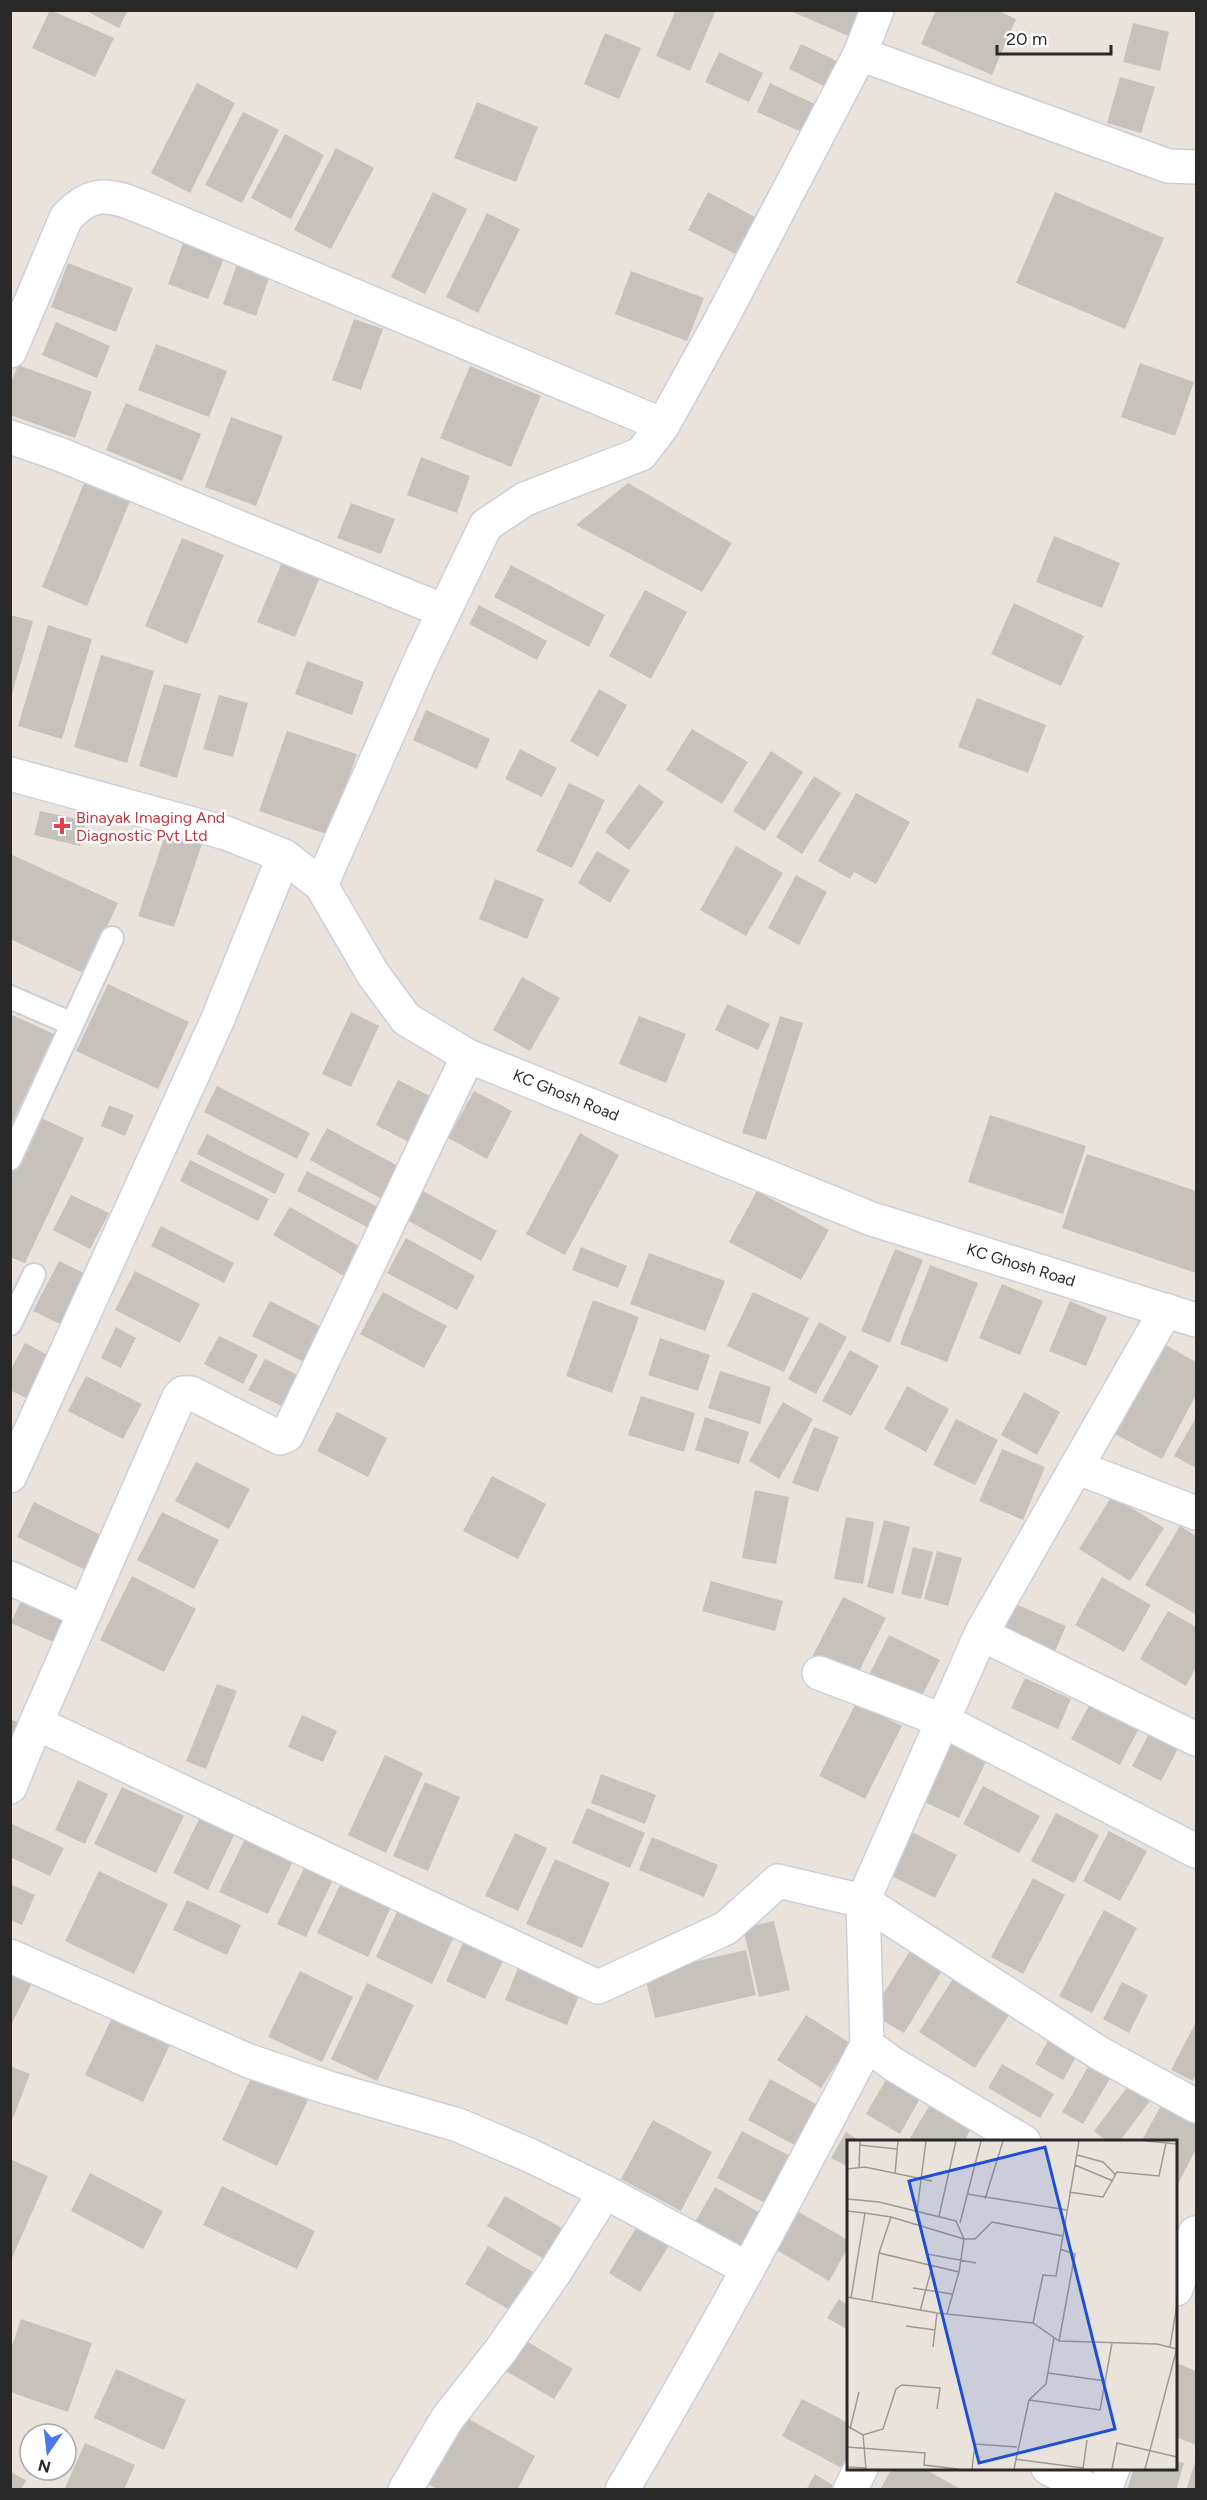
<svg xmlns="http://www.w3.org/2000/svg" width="1207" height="2500" font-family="Figtree,sans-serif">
<rect width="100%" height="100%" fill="#eae3dc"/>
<!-- building -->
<path fill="#c6c1bb" d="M50 10 114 38 95 77 32 48Z
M91 10H128L119 28 90 13Z
M676 10H716L690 71 656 56Z
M788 10H865L853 38Z
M936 10H996L1016 19 992 75 921 44Z
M1133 23 1169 32 1160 71 1123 62Z
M605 33 641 48 619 99 584 84Z
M801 44 841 63 830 89 789 69Z
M719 52 763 73 749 102 705 82Z
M1120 77 1155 87 1141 133 1107 123Z
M197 83 235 103 190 193 151 173Z
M770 83 817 105 804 133 757 112Z
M477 102 538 127 516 182 454 158Z
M243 112 279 130 242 203 205 185Z
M285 134 324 155 291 219 251 198Z
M336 148 374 168 331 249 294 230Z
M433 192 467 209 425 294 391 277Z
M708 192 755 217 735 254 688 230Z
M1055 192 1164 238 1125 329 1016 283Z
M487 213 520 229 478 313 446 297Z
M185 238 226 253 208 299 168 284Z
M238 261 271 272 256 316 223 304Z
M68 263 133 288 116 332 51 307Z
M631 271 704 298 687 341 615 314Z
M354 319 383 329 361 390 332 380Z
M56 322 110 346 97 378 42 355Z
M156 344 227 371 209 417 138 390Z
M1140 363 1194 382 1175 436 1121 417Z
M18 365 92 392 75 438 10 415V385Z
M470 366 541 396 511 467 440 438Z
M126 403 201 434 182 481 106 450Z
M231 417 283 436 256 506 205 487Z
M421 457 470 476 457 513 407 495Z
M84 483 130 501 87 606 42 587Z
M628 483 732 543 702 592 576 525Z
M351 503 395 519 381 554 337 538Z
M1054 536 1120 563 1102 608 1036 582Z
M182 538 224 555 187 644 145 626Z
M282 562 320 577 295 637 257 622Z
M511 565 605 615 589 647 494 597Z
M645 590 687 612 651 679 609 656Z
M1014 603 1084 636 1061 686 991 654Z
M479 605 547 641 537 660 469 624Z
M10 615 33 621 11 697H10Z
M48 625 92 639 62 739 18 726Z
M101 655 154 671 127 763 74 747Z
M307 661 364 682 352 715 295 694Z
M164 684 201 694 177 778 139 766Z
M599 689 627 705 598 757 570 741Z
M219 695 248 703 233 757 203 749Z
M977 698 1046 725 1028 773 958 747Z
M426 710 490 739 477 769 413 740Z
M692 729 748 762 722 804 666 770Z
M287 731 357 754 329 835 259 811Z
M520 749 557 768 542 797 505 779Z
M771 751 803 772 765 831 733 811Z
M814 776 841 793 802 854 776 837Z
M569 783 605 800 572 868 536 851Z
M639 784 664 802 629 850 605 832Z
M856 793 910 822 876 884 854 872 850 879 818 861Z
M40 811 86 821 80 846 34 835Z
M167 829 203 841 174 927 138 916Z
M736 846 783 873 746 936 700 910Z
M597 851 630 870 610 903 578 883Z
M10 854 118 903 85 974 10 939Z
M796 875 827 892 799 945 768 928Z
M495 879 544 899 527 939 479 919Z
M522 977 560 998 530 1051 493 1030Z
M108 984 189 1022 158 1089 76 1051Z
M727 1004 770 1024 758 1050 715 1030Z
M351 1012 379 1026 351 1087 322 1074Z
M10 1014 54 1034 10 1127Z
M639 1016 686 1034 666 1083 619 1064Z
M780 1016 803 1023 766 1140 742 1133Z
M398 1080 434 1098 411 1143 376 1125Z
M217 1086 310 1133 297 1159 204 1112Z
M474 1091 512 1111 487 1159 448 1138Z
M109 1105 134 1115 125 1136 101 1126Z
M990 1115 1086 1146 1063 1214 968 1182Z
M39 1117 84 1138 25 1263 10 1257V1177Z
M327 1128 411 1173 393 1205 310 1160Z
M580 1133 619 1155 565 1255 526 1234Z
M207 1134 285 1174 275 1194 197 1154Z
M1087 1154 1196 1191V1273L1062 1228Z
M190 1160 269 1199 258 1221 180 1181Z
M307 1171 388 1212 377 1232 297 1191Z
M421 1190 497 1231 481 1261 405 1219Z
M757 1191 829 1230 801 1280 729 1242Z
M71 1195 109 1213 90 1249 53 1230Z
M290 1207 371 1253 354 1282 273 1235Z
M161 1226 234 1263 224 1283 151 1246Z
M406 1238 475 1276 457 1310 387 1273Z
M581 1247 627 1266 618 1288 572 1270Z
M895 1249 923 1260 890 1343 861 1331Z
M649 1253 725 1281 705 1331 630 1304Z
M59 1261 92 1277 66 1327 33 1311Z
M930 1265 978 1283 947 1362 900 1344Z
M135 1271 200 1304 180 1343 115 1310Z
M1002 1284 1043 1301 1020 1355 979 1338Z
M383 1292 447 1326 424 1368 360 1334Z
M753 1292 809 1318 784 1372 727 1346Z
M593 1300 639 1317 612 1393 566 1376Z
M270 1301 326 1329 308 1364 252 1336Z
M1070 1301 1107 1317 1086 1366 1049 1351Z
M819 1322 847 1337 816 1394 788 1379Z
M116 1327 136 1338 121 1368 101 1358Z
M219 1336 258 1355 243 1384 204 1364Z
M660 1338 710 1355 698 1391 648 1375Z
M25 1343 52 1357 30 1400 10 1390V1371Z
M1162 1343 1196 1362V1395L1162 1459 1113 1433Z
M850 1350 879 1366 851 1416 822 1401Z
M265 1359 308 1380 292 1411 248 1390Z
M720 1371 771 1387 760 1424 708 1408Z
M86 1376 142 1404 123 1439 68 1411Z
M907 1386 949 1409 926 1452 884 1429Z
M1024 1392 1060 1412 1037 1455 1001 1435Z
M641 1396 695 1413 684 1452 628 1435Z
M783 1402 813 1419 779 1479 749 1461Z
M337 1412 387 1438 368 1477 317 1451Z
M705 1417 749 1432 739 1464 695 1450Z
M1196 1417V1468L1174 1456Z
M956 1419 998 1440 975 1485 933 1465Z
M814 1427 839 1437 818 1492 792 1483Z
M1002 1449 1045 1467 1023 1520 979 1501Z
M196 1462 250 1489 229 1529 175 1501Z
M492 1476 546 1504 518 1559 463 1531Z
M755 1490 789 1497 776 1564 742 1558Z
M1112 1496 1164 1528 1130 1581 1079 1549Z
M34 1502 113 1541 96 1575 17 1537Z
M162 1512 219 1540 194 1589 137 1560Z
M846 1517 874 1522 863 1584 834 1579Z
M884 1520 910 1527 893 1594 867 1587Z
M1180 1526 1196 1536 1195 1614 1145 1585Z
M913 1547 933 1552 921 1599 901 1594Z
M937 1551 962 1558 948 1606 924 1599Z
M132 1576 196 1609 164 1672 100 1640Z
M1102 1577 1151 1605 1124 1652 1075 1625Z
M711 1581 783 1601 775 1631 702 1611Z
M23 1596 74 1619 62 1646 11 1623Z
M843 1597 886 1618 854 1681 811 1659Z
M1011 1602 1066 1626 1053 1656 997 1631Z
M1168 1611 1196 1627V1667L1186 1686 1140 1659Z
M889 1635 940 1660 918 1703 868 1677Z
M1025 1678 1071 1699 1058 1729 1011 1708Z
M217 1684 237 1691 206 1769 186 1761Z
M856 1703 902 1726 865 1799 819 1776Z
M1090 1704 1138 1730 1120 1765 1071 1739Z
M302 1715 337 1731 323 1762 288 1747Z
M10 1719 26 1725 10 1758Z
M1151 1730 1180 1745 1161 1781 1132 1766Z
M948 1733 990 1753 959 1818 918 1799Z
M385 1755 423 1773 386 1853 348 1835Z
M601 1774 656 1795 645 1824 591 1803Z
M78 1780 108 1794 85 1844 55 1830Z
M425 1782 460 1797 428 1871 393 1856Z
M983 1786 1040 1816 1019 1853 963 1824Z
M122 1787 184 1816 156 1873 94 1844Z
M587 1808 645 1833 630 1868 572 1843Z
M1056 1813 1099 1835 1074 1883 1031 1861Z
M201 1815 236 1831 208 1890 173 1873Z
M10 1823 64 1848 50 1876 10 1857Z
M910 1831 957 1855 935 1898 888 1874Z
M1109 1831 1147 1851 1120 1901 1083 1881Z
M515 1833 547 1848 518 1911 485 1896Z
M247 1835 295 1857 268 1914 219 1892Z
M652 1837 718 1865 704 1897 639 1870Z
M309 1858 337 1871 306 1937 277 1924Z
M555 1859 610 1883 582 1948 526 1924Z
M99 1871 168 1904 134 1974 65 1941Z
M1033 1878 1065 1895 1023 1974 991 1957Z
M341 1883 391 1907 368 1957 317 1933Z
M10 1884 35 1895 22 1925 10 1920Z
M187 1900 241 1925 227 1955 173 1930Z
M402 1901 458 1928 432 1984 376 1957Z
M1104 1910 1137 1928 1092 2013 1059 1996Z
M774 1921 790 1990 759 1997 743 1928Z
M466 1936 506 1954 485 1999 446 1981Z
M911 1949 943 1969 904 2033 871 2014Z
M746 1950 756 1995 655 2018 644 1973Z
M10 1963 36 1975 10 2027Z
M520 1963 582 1988 567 2025 505 2000Z
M300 1971 353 1997 322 2062 268 2037Z
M958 1971 1014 2007 975 2068 919 2032Z
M1122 1982 1148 1995 1129 2033 1103 2019Z
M367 1983 414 2005 377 2081 331 2059Z
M118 2005 176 2032 143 2102 85 2075Z
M806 2015 850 2043 821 2088 777 2060Z
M1196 2022V2073L1193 2081 1171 2070Z
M1053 2032 1081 2048 1063 2080 1035 2064Z
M1092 2060 1114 2072 1083 2124 1062 2112Z
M1002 2064 1054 2094 1040 2118 988 2088Z
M10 2066 30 2074 13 2118 10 2117Z
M891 2071 925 2090 900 2134 866 2114Z
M254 2072 309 2098 277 2166 222 2140Z
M770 2079 818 2105 796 2146 748 2120Z
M1129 2085 1150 2101 1119 2142H1108L1094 2131Z
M934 2098 975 2121 964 2142H916L910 2138Z
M1164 2100 1196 2117V2149L1176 2188V2142H1141Z
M653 2120 712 2152 681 2211 621 2179Z
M742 2131 794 2158 769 2205 717 2178Z
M846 2132 862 2142H848V2167L831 2158Z
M10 2159 48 2176 12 2258 10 2257Z
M90 2173 163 2211 143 2249 71 2211Z
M222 2186 315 2231 297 2269 203 2225Z
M715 2187 767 2217 747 2252 695 2222Z
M505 2196 562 2228 544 2259 487 2226Z
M797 2211 848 2240V2248L829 2281 775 2249Z
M643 2216 675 2236 640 2292 609 2273Z
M488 2246 533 2272 510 2310 465 2284Z
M839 2299 848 2305V2330L827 2318Z
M21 2319 92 2343 68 2412 10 2392V2352Z
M523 2339 573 2369 554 2399 504 2370Z
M1177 2363 1196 2371V2445L1176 2437Z
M116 2369 186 2400 164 2450 94 2418Z
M802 2399 848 2423 847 2471 782 2436Z
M460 2414 535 2456 517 2490H439L423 2481Z
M85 2443 135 2465 124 2490H64Z
M1176 2461 1184 2463 1176 2490H1127L1134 2468H1176Z
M1195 2463H1196V2490H1186Z
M892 2468H923L962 2490H880Z
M10 2472 26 2480 21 2490H10Z
M815 2474 840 2490H806Z"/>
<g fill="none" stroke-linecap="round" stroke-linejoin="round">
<defs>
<path id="service" d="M10 997 72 1024
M10 1159 112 938
M10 1324 34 1275"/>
<path id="minor" d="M860 54 1168 166 1196 167
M10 351 66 218C96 184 117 198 154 212L663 425
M10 437 59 454 444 611
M10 774 226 833 284 856 321 885 373 974 406 1019 468 1056 872 1219 1196 1320
M321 885 421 659 486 525 525 499 641 454 663 425 721 320 860 54 877 10
M1076 1467 1196 1513
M10 1476 217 1021 284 856
M10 1578 85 1612
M981 1634 1166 1310
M819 1673 942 1720 1196 1851
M36 1723 179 1397 183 1393H191L280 1438 287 1435 468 1056
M10 1787 36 1723 598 1987 726 1928 778 1881 863 1901 981 1634 1196 1739
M863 1901 1099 2053 1196 2106
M863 1901 867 2045 893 2064 1024 2142
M10 1956 249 2061 329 2088 458 2125 529 2155 605 2192 748 2269
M1176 2289 1195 2233
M1048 2468 1090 2490
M405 2490 447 2419 501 2350 555 2272 605 2192
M622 2490C709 2345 788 2195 867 2045
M850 2490 861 2468
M1105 2490 1113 2468"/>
</defs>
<!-- service casing -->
<use href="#service" stroke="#cbcfda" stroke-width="26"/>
<!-- minor casing -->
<use href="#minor" stroke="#cbcfda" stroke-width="36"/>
<!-- service -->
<use href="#service" stroke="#fff" stroke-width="22"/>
<!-- minor -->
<use href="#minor" stroke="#fff" stroke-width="33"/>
</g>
<!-- markers -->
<path fill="#e0444e" stroke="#fff" stroke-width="2" d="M59 817h6v6h6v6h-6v6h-6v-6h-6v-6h6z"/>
<g text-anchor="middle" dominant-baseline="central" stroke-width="5" stroke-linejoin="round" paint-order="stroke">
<!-- health labels -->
<g font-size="16" fill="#be3a42" stroke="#fff" text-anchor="start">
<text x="76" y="817">Binayak Imaging And<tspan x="76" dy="18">Diagnostic Pvt Ltd</tspan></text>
</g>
<!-- street labels -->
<g font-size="16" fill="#292929" stroke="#fff">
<text transform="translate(566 1095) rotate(22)">KC Ghosh Road</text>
<text transform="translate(1021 1265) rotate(17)">KC Ghosh Road</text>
</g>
</g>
<!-- overview -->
<g transform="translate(847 2140)">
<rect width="330" height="330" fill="#eae3dc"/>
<path fill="none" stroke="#9d9994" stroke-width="1.5" d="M299 1 330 4M12 5 50 9M230 15 256 22 269 35M228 25 266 41M12 27 13 1M0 29 18 27 85 41M48 34 51 1M222 52 256 57 270 32 312 36 319 3M120 54 220 70M0 59 32 62 109 81 117 99M138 59 156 1M0 71 18 73M70 71 79 1M92 76 109 1M113 83 134 1M32 113 44 77 117 99M80 114 129 123M66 148 105 154M0 157 90 173 186 183 212 201 310 204 330 209M4 158 18 73 44 77M25 160 32 113 112 132 117 99H128L145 82 216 96 232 1M73 171 85 127M100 174 112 132M186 183 196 135 209 136 216 96M59 186 88 190M212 201 228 114 213 109M86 207 90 173M323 207 330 164M201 233 259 241M182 260 253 270 265 203M0 286 16 295 36 289 49 249 55 245 93 248 90 269M3 289 12 252M16 295 19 329M0 307 78 313 77 325 111 329M168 319 236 328M0 327 19 328M125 329 128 304 170 307M167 329 182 260 199 244 207 198M236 329 240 300M265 329 270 303 330 317M298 329 330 208"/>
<path fill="#1d4ed8" fill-opacity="0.15" stroke="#1d4ed8" stroke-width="3" d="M198 7 268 289 132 323 62 41Z"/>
<rect width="330" height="330" fill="none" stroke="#292929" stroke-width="3"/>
</g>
<!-- border -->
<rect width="1207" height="2500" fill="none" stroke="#292929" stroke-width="24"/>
<!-- north arrow -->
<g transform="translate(48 2452) rotate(194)"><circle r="28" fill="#ffffff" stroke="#a9a9a9" stroke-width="1.5"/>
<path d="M0-4.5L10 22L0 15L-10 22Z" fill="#4b77e9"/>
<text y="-9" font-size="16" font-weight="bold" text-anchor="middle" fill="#292929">N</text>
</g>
<!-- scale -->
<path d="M997 45v9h114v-9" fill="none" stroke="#292929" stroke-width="3"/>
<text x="1006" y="45" font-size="18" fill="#292929" stroke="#ffffff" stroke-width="4.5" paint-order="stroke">20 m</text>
</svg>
